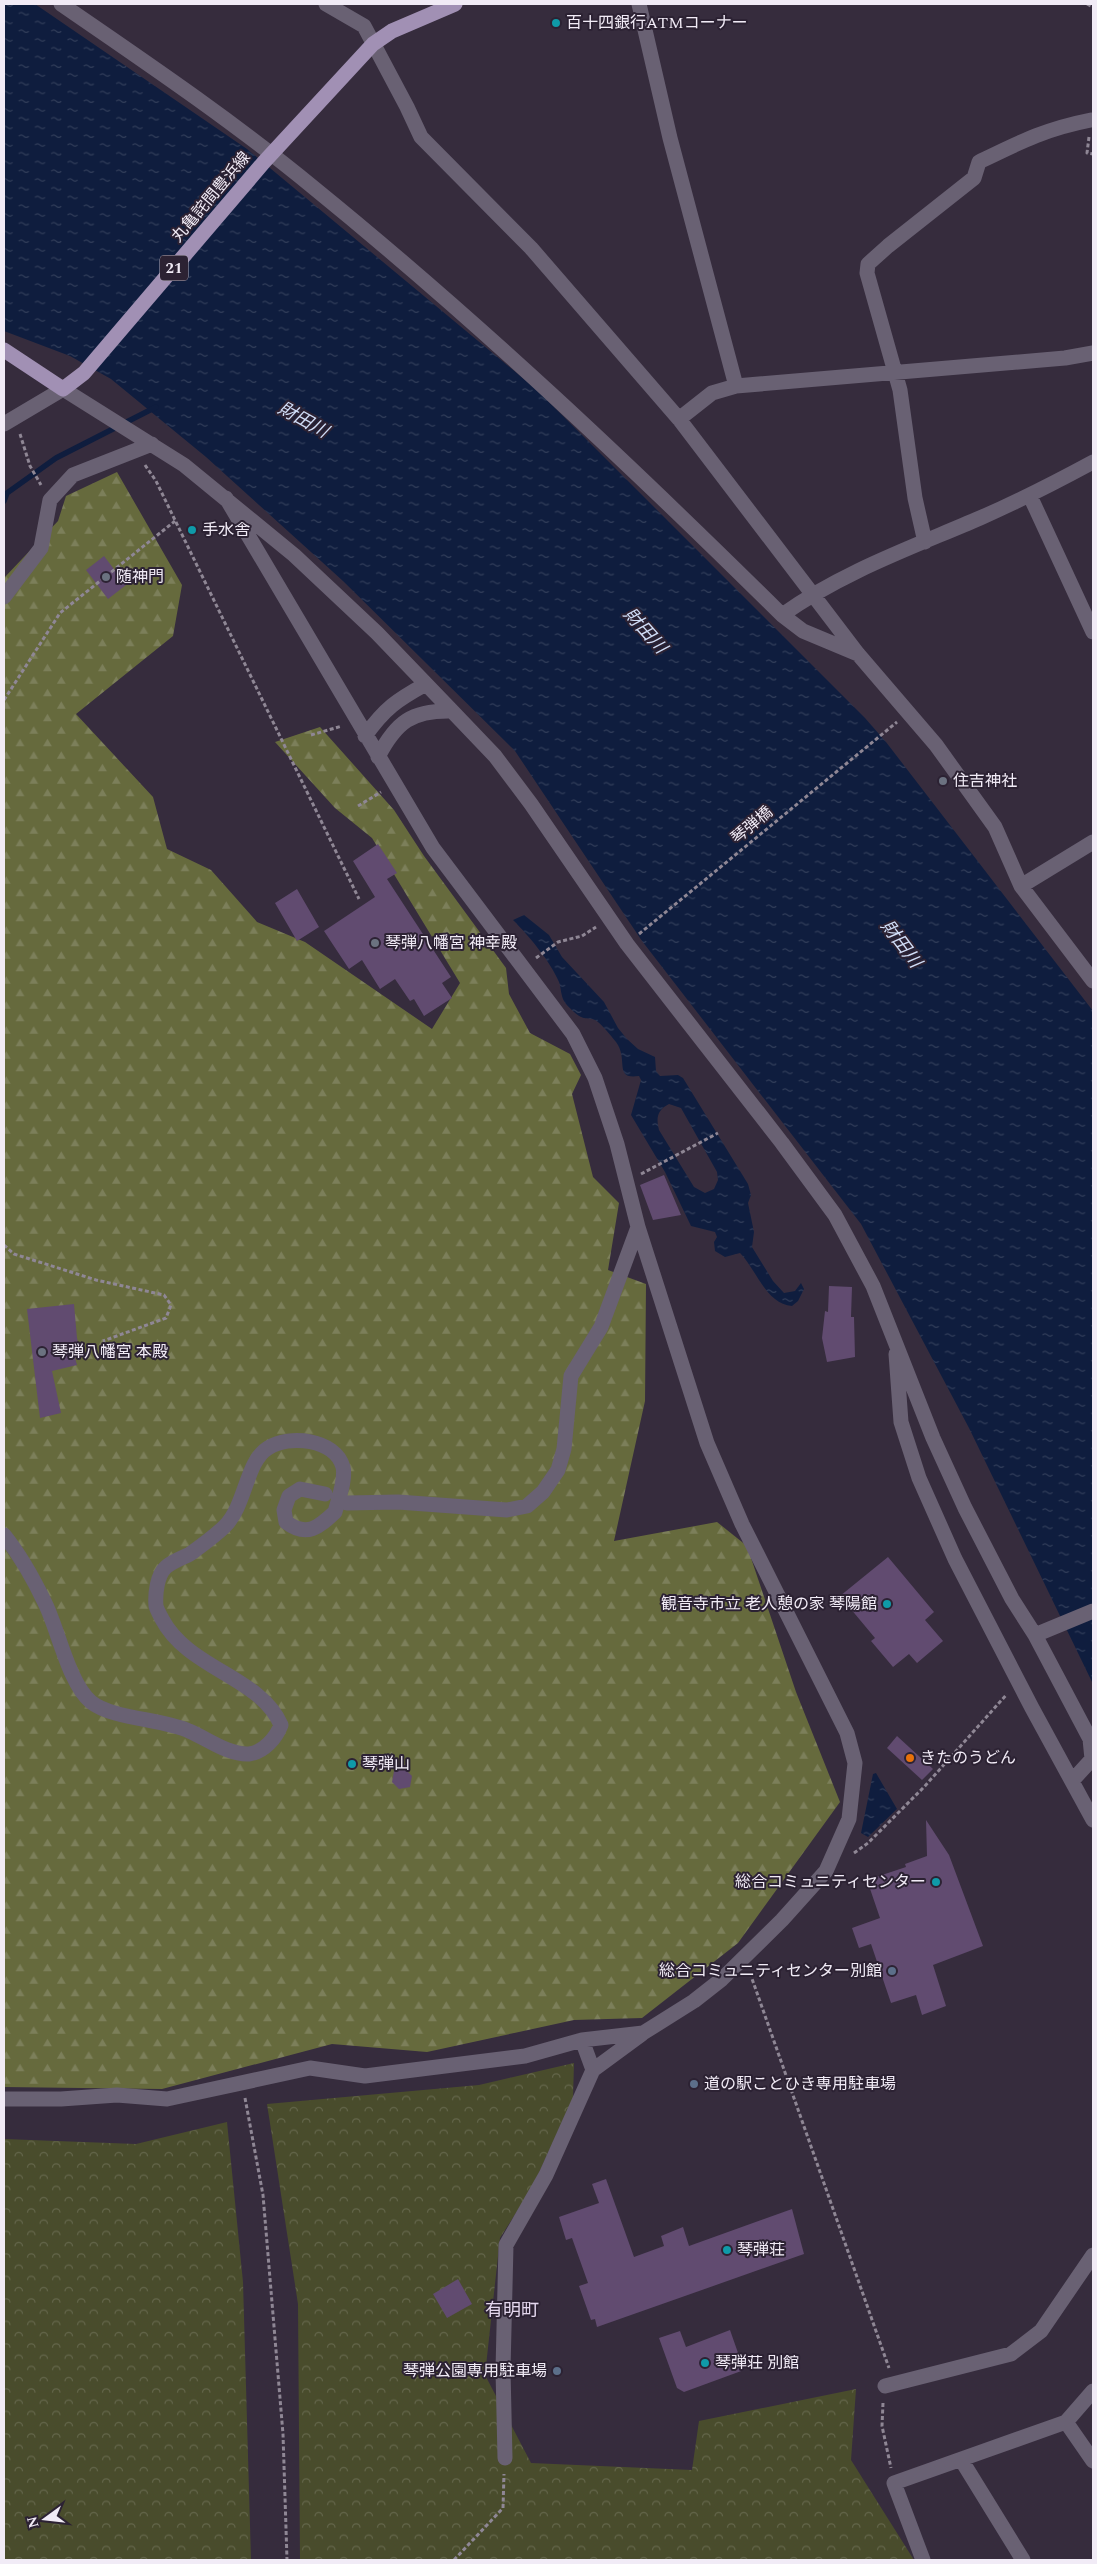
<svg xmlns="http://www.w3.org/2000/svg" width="1097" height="2564" font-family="Spectral,'Noto Sans JP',serif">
<defs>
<pattern id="forest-firs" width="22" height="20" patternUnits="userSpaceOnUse" patternTransform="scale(1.25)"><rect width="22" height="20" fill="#666a3d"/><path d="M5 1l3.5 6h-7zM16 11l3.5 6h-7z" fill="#7c7f5a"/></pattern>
<pattern id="park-crowns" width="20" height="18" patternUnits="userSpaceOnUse" patternTransform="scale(1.25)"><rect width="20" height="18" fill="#494c2c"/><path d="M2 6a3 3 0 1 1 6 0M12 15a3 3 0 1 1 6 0" fill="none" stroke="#64664b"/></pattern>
<pattern id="water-ripples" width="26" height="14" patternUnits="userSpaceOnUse" patternTransform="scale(1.25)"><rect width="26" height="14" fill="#0f1d3e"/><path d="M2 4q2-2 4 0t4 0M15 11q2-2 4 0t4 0" fill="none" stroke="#323e5a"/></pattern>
</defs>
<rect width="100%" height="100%" fill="#362c3d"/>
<!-- forest -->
<path fill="url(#forest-firs)" d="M117 472 182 585 173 636 76 714 153 797 167 849 211 870 257 922 305 942 432 1029 460 983 372 838 335 808 275 742 320 727 394 810 424 856 506 968 509 994 530 1033 570 1054 581 1075 572 1094 593 1177 619 1203 608 1270 646 1284 645 1401 614 1541 717 1522 747 1546 796 1692 840 1802 738 1943 642 2018 574 2020 427 2052 332 2044 162 2089 4 2087V578L58 521 66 496Z"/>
<!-- park -->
<path fill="url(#park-crowns)" d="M574 2063 573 2098 533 2186 500 2238 485 2375 531 2463 692 2470 699 2421 856 2389 851 2460 914 2560H300L298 2304 267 2104 479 2085Z
M227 2122 243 2282 251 2560H4V2139L136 2144Z"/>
<!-- water -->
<path fill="url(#water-ripples)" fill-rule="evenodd" d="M4 4H35L247 149 536 389 865 718 886 742 1093 1011V1684L969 1428 861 1224 642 941 515 751 343 581 206 457 111 379 70 356 4 331Z
M524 915 549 935 562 957 604 1002 618 1028 627 1039 638 1049 655 1057 656 1071 660 1076 678 1075 683 1078 748 1184 751 1195 748 1203 754 1232 752 1247 773 1281 784 1293 795 1291 801 1283 804 1289 798 1301 792 1306C766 1304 756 1269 740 1253L725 1257 715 1251 714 1242 717 1237 715 1232 691 1226 665 1172 631 1115 641 1080 639 1076C613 1080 629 1059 616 1042 611 1036 602 1024 595 1020 591 1018 588 1019 584 1018 578 1017 567 1006 564 1001 561 996 561 988 559 982 550 961 529 936 513 920ZM669 1104 681 1108 717 1172 718 1180 714 1189 705 1193 694 1187 659 1130C656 1118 657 1110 669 1104Z
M876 1773 897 1809 868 1837 861 1833 873 1774Z"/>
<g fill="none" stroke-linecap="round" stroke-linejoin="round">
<!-- stream -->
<path stroke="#0f1d3e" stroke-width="5.5" d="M4 501 7 493 56 458 156 407"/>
</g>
<!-- building -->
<path fill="#614b70" d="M104 556 126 585 108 599 86 570Z
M378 844 397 873 387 879 451 977 442 983 452 998 424 1016 414 999 410 1001 395 979 380 989 362 960 349 969 324 931 375 897 353 861Z
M297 889 319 927 297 941 275 903Z
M664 1175 681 1215 653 1220 640 1185Z
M829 1286 852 1287 851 1317H854L855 1357 827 1362 822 1338 825 1311 828 1312Z
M74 1304 77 1338 82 1357 75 1358 77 1365 52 1371 61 1413 40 1418 27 1309Z
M888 1557 934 1612 925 1620 943 1641 917 1663 909 1654 893 1667 871 1641 875 1638 840 1596Z
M897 1736 933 1769 922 1780 887 1748Z
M404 1768 412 1776 410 1787 399 1789 392 1782 394 1771Z
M926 1820 949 1855 983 1946 933 1965 946 2006 922 2015 916 1995 891 2003 871 1944 859 1948 852 1928 880 1918 867 1880 906 1867 905 1864 927 1856Z
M606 2179 634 2257 664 2246 661 2236 683 2227 689 2246 792 2209 804 2254 597 2327 595 2319 591 2320 579 2286 588 2283 572 2238 566 2240 559 2217 599 2203 592 2184Z
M458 2279 472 2304 447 2318 433 2294Z
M730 2330 744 2370 684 2392 677 2388 659 2338 680 2331 686 2347Z"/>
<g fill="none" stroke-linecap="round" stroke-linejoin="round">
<!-- path -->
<path stroke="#8f8795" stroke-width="3" stroke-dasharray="4 2.5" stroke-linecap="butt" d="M1087 4 1093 7
M1089 137 1087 153 1093 154
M20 434 30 466 41 485
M145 465 156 481 359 899
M4 700 60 613 175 521
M311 735 342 726
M358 806 381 792
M639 934 897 722
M536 958 558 942 582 936 596 927
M641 1174 718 1133
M4 1245 14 1254 96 1280 164 1295 171 1305 166 1318 103 1341
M854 1853 868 1843 924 1787 1007 1694
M750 1973 889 2368
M245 2098 263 2195 283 2434 287 2560
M883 2403 882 2426 891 2468
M454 2560 503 2508 504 2474"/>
<!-- minor -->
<path stroke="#696173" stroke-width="15" d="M61 4C147 63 234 122 314 188 479 322 631 466 782 615 842 572 913 547 980 518 1019 501 1056 482 1093 462
M326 4 364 26 407 107 421 137 531 248 679 419 858 654 936 745 995 827 1021 886 1093 981
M639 4 670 138 736 386
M679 419 712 393 736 386 1065 358 1093 353
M4 424 63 389 184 465 294 555 377 633 452 711 495 756 531 804 627 944 782 1143 835 1215 873 1286 933 1438 965 1508 1012 1599 1035 1635 1090 1739 1092 1759 1072 1781
M1030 496 1093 632
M925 542 915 498 900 390 867 273 868 264 888 246 974 178 979 162C1020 142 1045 129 1091 120
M4 597 41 548 50 500 73 475 152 444
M782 615 803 631 858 654
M365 736C385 708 397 700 426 684
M378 757C396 722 412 710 452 711
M1021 886 1093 842
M896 1354 901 1422 919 1478 955 1559 1032 1708 1093 1820
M347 1503 398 1502 507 1510 527 1506 543 1492 558 1470 564 1449 571 1376 601 1327 638 1227
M4 1535C20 1555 34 1580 45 1603 58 1629 69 1684 91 1702 112 1719 163 1719 189 1731 208 1739 228 1755 249 1754 264 1752 276 1738 281 1725 261 1677 188 1669 162 1619 160 1615 157 1610 156 1606 155 1594 157 1575 166 1567 173 1561 182 1558 190 1554 201 1546 215 1536 225 1526 246 1505 246 1461 268 1448 289 1434 335 1439 343 1467 346 1480 338 1500 335 1512 319 1527 307 1538 286 1522L284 1510 289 1496 300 1489 325 1494
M1035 1635 1093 1611
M582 2040 593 2070
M4 2099H61L117 2095 167 2099 310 2068 365 2076 525 2056 582 2040 643 2033 694 2001 722 1979 782 1920 826 1871 849 1819 855 1763 847 1733 742 1524 707 1443 638 1227 617 1144 595 1078 573 1034 433 848 226 498
M885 2386 1011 2354 1041 2331 1093 2255
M1066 2422 1093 2461
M505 2458 503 2370 506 2245 546 2175 593 2070 642 2034
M962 2461 1023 2560
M923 2560 894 2483 1066 2422 1093 2391"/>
<!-- major -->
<path stroke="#a190b4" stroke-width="15" d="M4 350 63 389 84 373 264 162 373 44 392 31 455 4"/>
</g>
<!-- markers -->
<g fill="#0f9aa8" stroke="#2c2233" stroke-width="2">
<circle cx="556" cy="23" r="5"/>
<circle cx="192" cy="530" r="5"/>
<circle cx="887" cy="1604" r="5"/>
<circle cx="352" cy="1764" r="5"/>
<circle cx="936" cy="1882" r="5"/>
<circle cx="727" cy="2250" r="5"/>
<circle cx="705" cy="2363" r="5"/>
</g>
<g fill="#6b7280" stroke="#2c2233" stroke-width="2">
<circle cx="106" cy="577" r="5"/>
<circle cx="943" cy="781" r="5"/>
<circle cx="375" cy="943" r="5"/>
<circle cx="42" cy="1352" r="5"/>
</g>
<circle fill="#e8710a" stroke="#2c2233" stroke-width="2" cx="910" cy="1758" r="5"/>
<g fill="#5c6f8a" stroke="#2c2233" stroke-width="2">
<circle cx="892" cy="1971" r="5"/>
<circle cx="694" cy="2084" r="5"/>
<circle cx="557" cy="2371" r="5"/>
</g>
<g text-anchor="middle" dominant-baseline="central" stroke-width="4" stroke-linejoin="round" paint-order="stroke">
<!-- shield labels -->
<rect fill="#2c2233" stroke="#b6afbc" stroke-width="1" x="160" y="255.5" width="28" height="25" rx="4"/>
<g font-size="15" font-weight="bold" fill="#f1ebf6">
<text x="174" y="268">21</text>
</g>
<!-- poi labels -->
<g font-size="16" fill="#f1ebf6" stroke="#2c2233" text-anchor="start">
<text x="566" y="23">百十四銀行ATMコーナー</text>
<text x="202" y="530">手水舎</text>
<text x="116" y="577">随神門</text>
<text x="953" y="781">住吉神社</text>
<text x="385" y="943">琴弾八幡宮 神幸殿</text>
<text x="52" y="1352">琴弾八幡宮 本殿</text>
<text x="877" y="1604" text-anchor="end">観音寺市立 老人憩の家 琴陽館</text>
<text x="920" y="1758">きたのうどん</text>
<text x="362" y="1764">琴弾山</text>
<text x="926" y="1882" text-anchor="end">総合コミュニティセンター</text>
<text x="882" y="1971" text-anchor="end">総合コミュニティセンター別館</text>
<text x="704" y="2084">道の駅ことひき専用駐車場</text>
<text x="737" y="2250">琴弾荘</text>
<text x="715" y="2363">琴弾荘 別館</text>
<text x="547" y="2371" text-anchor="end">琴弾公園専用駐車場</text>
</g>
<!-- street labels -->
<g font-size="16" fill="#f1ebf6" stroke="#2c2233">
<text transform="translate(211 197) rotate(-50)">丸亀詫間豊浜線</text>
<text transform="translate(752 825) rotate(-40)">琴弾橋</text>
</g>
<!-- water labels -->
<g font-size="18" font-style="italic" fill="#d1def8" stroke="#2c2233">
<text transform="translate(303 420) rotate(29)">財田川</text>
<text transform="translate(645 631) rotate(48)">財田川</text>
<text transform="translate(901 944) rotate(53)">財田川</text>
</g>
<!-- neighbourhood labels -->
<g font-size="18" fill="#e4d7ee" stroke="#2c2233">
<text x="512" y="2310">有明町</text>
</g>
</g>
<!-- border -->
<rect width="1097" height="2564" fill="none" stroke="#f1ebf6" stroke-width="10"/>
<!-- north arrow -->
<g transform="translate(45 2519) rotate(255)" stroke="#2c2233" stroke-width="4" paint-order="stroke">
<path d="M0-4L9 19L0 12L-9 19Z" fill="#f1ebf6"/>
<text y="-8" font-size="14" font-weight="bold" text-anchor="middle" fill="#f1ebf6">N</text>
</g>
</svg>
